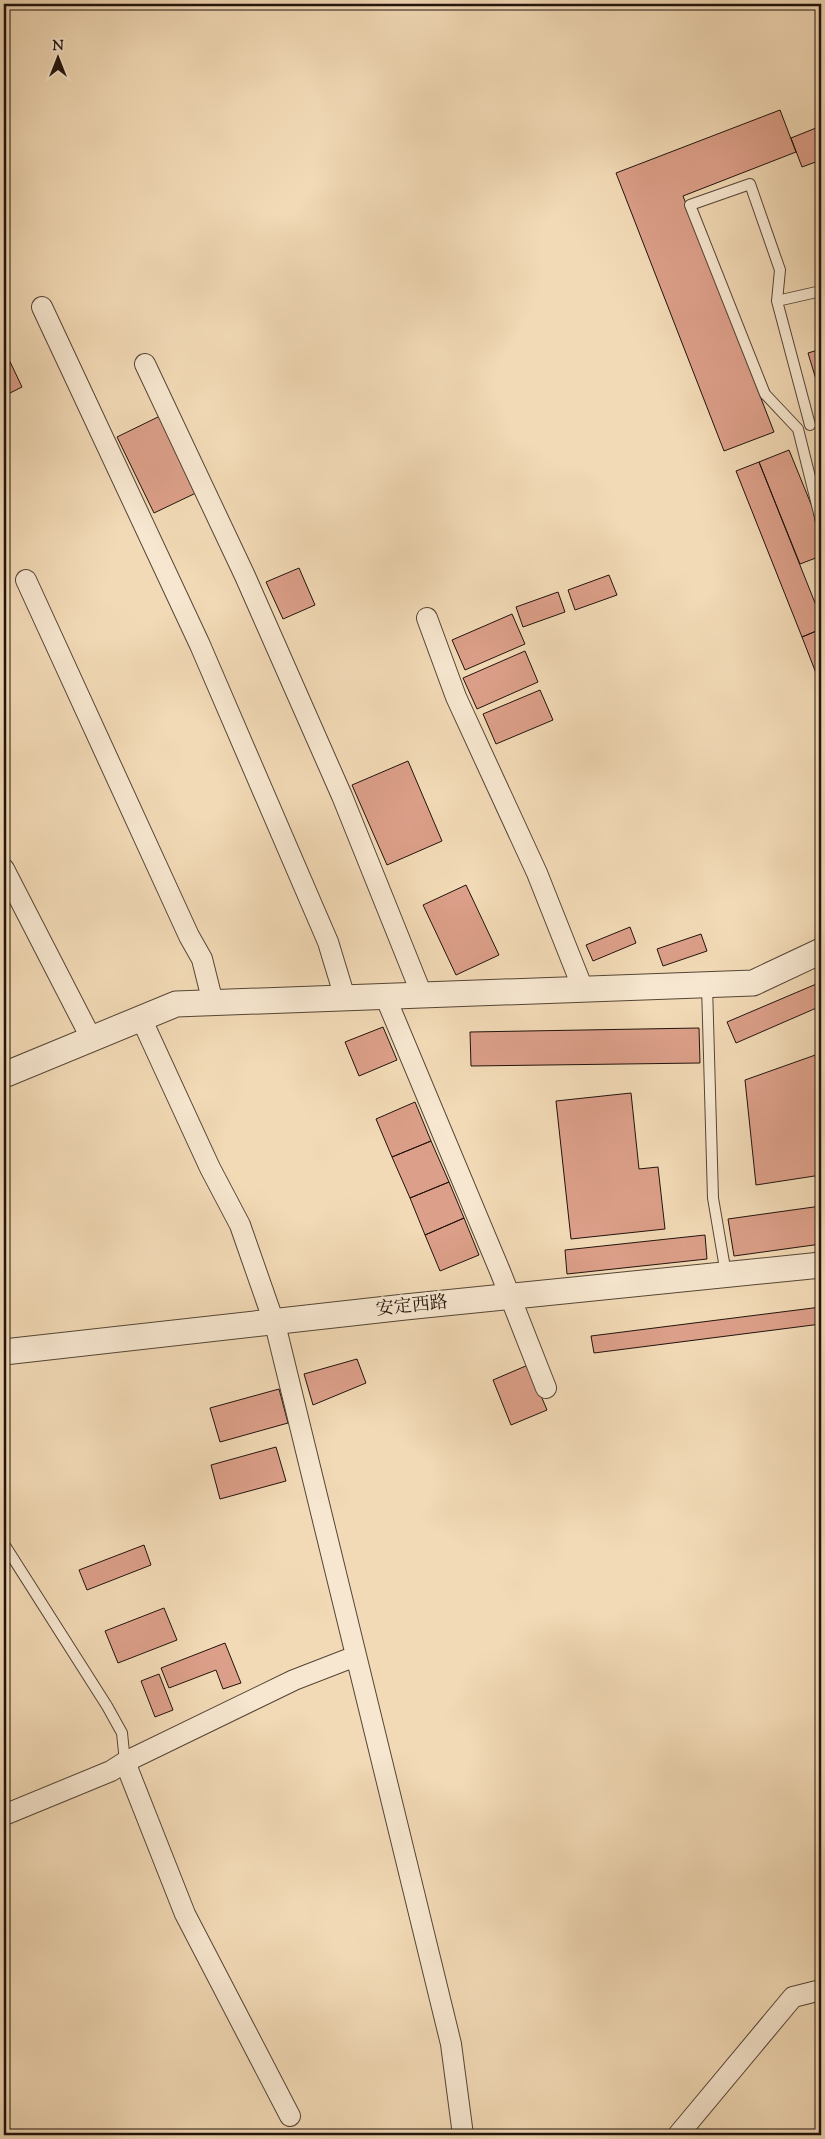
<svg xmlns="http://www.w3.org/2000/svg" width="825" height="2139" font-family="'Sorts Mill Goudy','Noto Serif SC',serif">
<rect width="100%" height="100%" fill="#f2dab6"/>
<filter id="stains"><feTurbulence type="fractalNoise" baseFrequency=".004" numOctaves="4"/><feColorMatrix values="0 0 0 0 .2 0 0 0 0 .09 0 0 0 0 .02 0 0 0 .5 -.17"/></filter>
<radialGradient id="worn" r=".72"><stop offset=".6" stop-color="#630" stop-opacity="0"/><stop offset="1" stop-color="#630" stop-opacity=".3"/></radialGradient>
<!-- building -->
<path fill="#dc9f89" stroke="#21130c" d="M780 110 796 152 683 196 774 432 724 451 616 173Z
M821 126V160L802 167 791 138Z
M4 349 22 387 4 396Z
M821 349V396L808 353Z
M160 416 198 492 154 513 117 437Z
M789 450 813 509 821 553V556L800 564 759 462Z
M759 462 821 618V629L802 637 736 471Z
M299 568 315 605 283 619 266 582Z
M609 575 617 595 575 610 568 590Z
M558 592 565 612 523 627 516 607Z
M512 614 525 644 465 670 452 640Z
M821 629V686L802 637Z
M525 651 538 682 477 709 463 678Z
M540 690 553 720 496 744 483 714Z
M408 761 442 841 387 865 352 785Z
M466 885 499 955 456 975 423 905Z
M630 927 636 943 593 961 586 945Z
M701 934 707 951 663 966 657 949Z
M821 982V1006L736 1043 727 1022Z
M383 1027 397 1060 359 1076 345 1042Z
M699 1028 700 1063 471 1066 470 1032Z
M821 1053V1175L756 1185 745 1080Z
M631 1093 639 1169 658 1167 665 1229 571 1239 556 1101Z
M415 1102 431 1141 392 1157 376 1119Z
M431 1141 449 1182 410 1198 392 1157Z
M449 1182 464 1218 425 1235 410 1198Z
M821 1206V1244L734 1256 728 1219Z
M464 1218 479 1255 440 1271 425 1235Z
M705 1235 707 1259 567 1274 565 1250Z
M821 1307V1324L594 1353 591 1336Z
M357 1359 366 1383 313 1405 304 1374Z
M528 1365 547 1410 511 1425 493 1380Z
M279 1389 288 1423 220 1442 210 1408Z
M276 1447 286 1481 220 1499 211 1465Z
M144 1545 151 1565 87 1590 79 1570Z
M164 1608 177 1640 118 1663 105 1631Z
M225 1643 241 1683 223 1689 216 1670 169 1688 161 1668Z
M159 1674 173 1710 155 1717 141 1681Z"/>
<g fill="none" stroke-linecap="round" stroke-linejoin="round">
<defs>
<path id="service" d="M777 301 821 291
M810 425 777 301 780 270 750 184 690 205 765 394 798 429 821 521
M707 985 713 1198 726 1274
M4 1544 107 1706 122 1733 125 1762"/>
<path id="minor" d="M42 307 200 645 328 942 345 998
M145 364 245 576 342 796 422 995
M26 580 189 936 202 959 213 1003
M427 618 456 697 537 873 583 989
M4 869 91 1038
M385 996 500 1271 546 1388
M141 1018 210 1168 240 1225 276 1328 451 2044 463 2135
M125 1762 185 1914 290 2116
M4 1815 111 1771 125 1762 294 1680 356 1656
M678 2135 793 1997 821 1990"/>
<path id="tertiary" d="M4 1075 176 1004 753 983 821 951
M4 1352 405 1307 821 1265"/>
</defs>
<!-- service casing -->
<use href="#service" stroke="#554536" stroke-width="12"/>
<!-- minor casing -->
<use href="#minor" stroke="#554536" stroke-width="22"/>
<!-- tertiary casing -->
<use href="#tertiary" stroke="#554536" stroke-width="27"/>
<!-- service -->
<use href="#service" stroke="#f7e7d0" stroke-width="10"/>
<!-- minor -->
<use href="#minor" stroke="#f7e7d0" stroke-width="20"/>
<!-- tertiary -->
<use href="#tertiary" stroke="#f7e7d0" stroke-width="25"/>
</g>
<g text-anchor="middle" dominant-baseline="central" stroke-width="5" stroke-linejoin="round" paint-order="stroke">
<!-- street labels -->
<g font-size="18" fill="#21130c" stroke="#f7e7d0">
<text transform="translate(412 1307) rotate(-6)">安定西路</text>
</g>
</g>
<!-- margin -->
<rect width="825" height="2139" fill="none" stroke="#f2dab6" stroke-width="20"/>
<rect x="5" y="5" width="815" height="2129" fill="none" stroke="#21130c" stroke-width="2.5"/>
<rect x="10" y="10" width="805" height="2119" fill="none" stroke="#21130c"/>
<!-- north arrow -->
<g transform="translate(58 58)" stroke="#f7e7d0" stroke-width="4" paint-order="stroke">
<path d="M0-4L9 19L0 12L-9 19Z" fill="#21130c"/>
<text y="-8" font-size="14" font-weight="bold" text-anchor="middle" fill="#21130c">N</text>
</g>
<rect width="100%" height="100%" filter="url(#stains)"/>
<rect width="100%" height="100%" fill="url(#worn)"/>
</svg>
